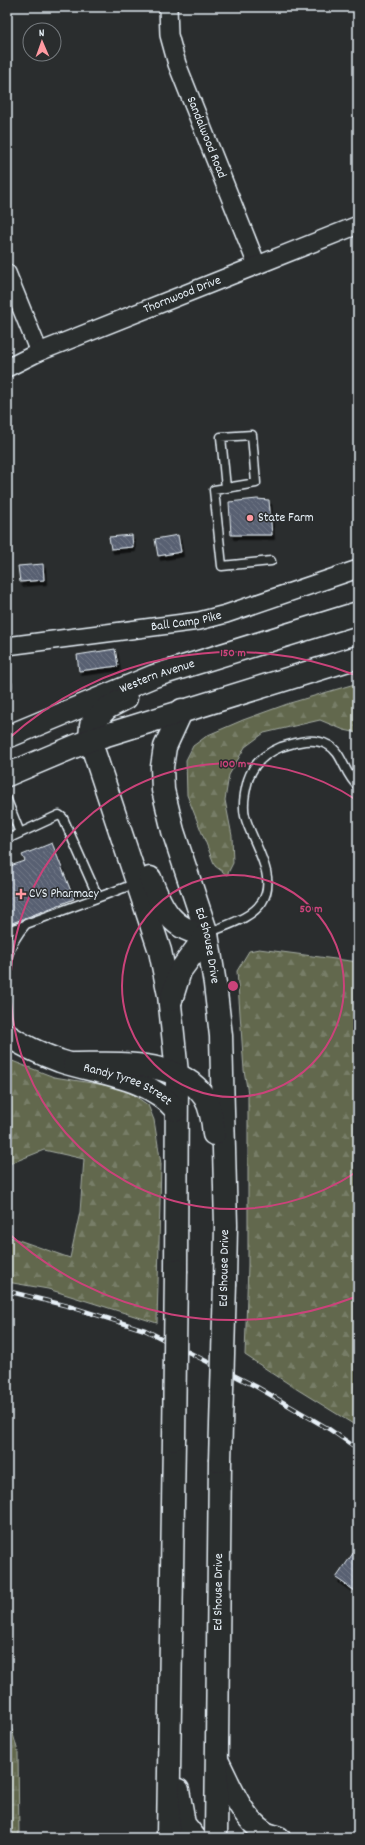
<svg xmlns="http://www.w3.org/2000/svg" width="365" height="1845" font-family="Dekko,sans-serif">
<defs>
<pattern id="forest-firs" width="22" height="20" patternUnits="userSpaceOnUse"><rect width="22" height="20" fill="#62684e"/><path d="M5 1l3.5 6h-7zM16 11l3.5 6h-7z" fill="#787e68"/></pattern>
<pattern id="wetland-marsh" width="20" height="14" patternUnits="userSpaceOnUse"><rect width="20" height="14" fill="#62684e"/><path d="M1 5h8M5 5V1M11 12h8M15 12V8" fill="none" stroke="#787e68"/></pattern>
<pattern id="building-back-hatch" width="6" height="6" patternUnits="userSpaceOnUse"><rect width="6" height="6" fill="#596172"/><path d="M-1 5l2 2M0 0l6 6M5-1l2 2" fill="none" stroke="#717887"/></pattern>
<filter id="shadow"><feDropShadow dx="2.5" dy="4.5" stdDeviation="0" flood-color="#0009"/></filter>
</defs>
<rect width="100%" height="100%" fill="#2a2d2e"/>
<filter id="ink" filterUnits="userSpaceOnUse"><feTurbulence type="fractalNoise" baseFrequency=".025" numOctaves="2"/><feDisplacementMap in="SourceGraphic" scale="8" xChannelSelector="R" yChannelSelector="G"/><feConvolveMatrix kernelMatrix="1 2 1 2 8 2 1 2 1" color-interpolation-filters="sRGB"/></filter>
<g filter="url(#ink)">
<!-- forest -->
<path fill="url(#forest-firs)" stroke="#a5aca3" d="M358 683V733L344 730 320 720 264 733 245 747 229 775 225 800 232 836 233 863 227 875 215 866 187 795 186 760 193 746 208 735 243 720 290 703Z
M259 949 358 962V1427L295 1388 245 1355 248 1265V1094L244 1070 237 971 249 951Z
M7 1059 54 1077 117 1087 132 1094 148 1105 154 1120 161 1164 157 1323 48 1289 7 1282V1236L70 1258 80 1212 84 1159 44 1150 9 1164 7 1163Z"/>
<!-- wetland -->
<path fill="url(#wetland-marsh)" stroke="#a5aca3" d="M7 1712 18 1752 19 1838H7Z"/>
<!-- building -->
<path fill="url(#building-back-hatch)" stroke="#e8f1f8" filter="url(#shadow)" d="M257 499 269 500 272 535H231L229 502Z
M132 535 133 547 111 549 109 537Z
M178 535 181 552 158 556 155 539Z
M43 564 44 580 20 582 18 566Z
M115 649 118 666 79 671 77 655Z
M52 843 74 899 7 925V867L25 861 22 855Z
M358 1546V1593L336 1578Z"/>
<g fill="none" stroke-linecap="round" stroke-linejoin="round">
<defs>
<path id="lane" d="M226 488 221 437 252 435 256 483 214 490 222 566 271 561
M7 684V687
M7 800 20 833
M7 839 59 815 63 818 98 897
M7 931 25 925
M208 933C226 925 251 919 262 902 279 876 251 841 245 816 242 804 245 791 248 780 253 764 266 753 281 747 297 742 313 737 328 745 342 751 345 776 358 786
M7 957C11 945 17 934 26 924L137 883"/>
<g id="street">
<path id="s1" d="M168 7 169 35 177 64 257 265"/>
<path d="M7 273 39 352"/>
<path id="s2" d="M7 368 39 352 358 225"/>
<path id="s3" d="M7 646 199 621 226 614 358 569"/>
</g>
<g id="secondary">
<path id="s4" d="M182 710 165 747 162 767 163 790 173 831 207 934 215 984 221 1036 226 1225 225 1283"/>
<path d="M90 740 160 951 169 995 177 1073 176 1270"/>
<path d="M150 878C161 907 172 932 207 934"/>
<path d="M171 1000 180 971 207 934"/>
<path id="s5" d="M7 1035C23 1046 41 1054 60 1061 99 1074 148 1076 176 1110"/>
<path d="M74 1064C116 1064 179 1058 205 1098 211 1108 213 1123 214 1134"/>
<path d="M218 1762C230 1785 241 1817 264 1832 268 1835 275 1836 279 1838"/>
<path d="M178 1790 184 1824 195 1838"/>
<path d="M168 1838 174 1439"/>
<path id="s6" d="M216 1838 220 1461"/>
</g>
<g id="primary">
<path id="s7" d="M7 737 154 676 358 613"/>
<path d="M90 740 91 725 107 708 126 698"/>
<path d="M7 775 90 740 358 657"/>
</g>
</defs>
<!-- lane casing -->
<use href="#lane" stroke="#e8f1f8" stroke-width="11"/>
<!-- street casing -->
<use href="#street" stroke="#e8f1f8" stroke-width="20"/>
<!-- secondary casing -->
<use href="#secondary" stroke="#e8f1f8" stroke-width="25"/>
<!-- primary casing -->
<use href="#primary" stroke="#e8f1f8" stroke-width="25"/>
<!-- lane -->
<use href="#lane" stroke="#2a2d2e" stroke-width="8"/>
<!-- street -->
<use href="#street" stroke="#2a2d2e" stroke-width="17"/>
<!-- secondary -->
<use href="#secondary" stroke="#2a2d2e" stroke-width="22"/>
<!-- primary -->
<use href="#primary" stroke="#2a2d2e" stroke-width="22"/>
<defs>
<path id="rail" d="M7 1291 68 1306 145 1330 257 1387 329 1429 358 1449"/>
</defs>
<!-- rail casing -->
<use href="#rail" stroke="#e8f1f8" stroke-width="4.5"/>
<!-- rail -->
<use href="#rail" stroke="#2a2d2e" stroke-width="3" stroke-dasharray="9" stroke-linecap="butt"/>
<defs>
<path id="secondary-bridge" d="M174 1439 176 1270
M220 1461 225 1283"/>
</defs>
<!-- secondary-bridge casing -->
<use href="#secondary-bridge" stroke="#e8f1f8" stroke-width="25" stroke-linecap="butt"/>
<!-- secondary-bridge -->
<use href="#secondary-bridge" stroke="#2a2d2e" stroke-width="22"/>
</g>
</g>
<!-- distance rings -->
<g fill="none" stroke="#ca437a" stroke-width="2">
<circle cx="233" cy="986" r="111"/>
<path d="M358 1171A223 223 0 1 1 358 801"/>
<path d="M355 1297A334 334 0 0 1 7 1232M7 740A334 334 0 0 1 355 675"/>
</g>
<!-- markers -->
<g fill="#ff9aa2" stroke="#2a2d2e" stroke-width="1.5">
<circle cx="250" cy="518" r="4"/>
<path d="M19 888h4v4h4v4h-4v4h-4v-4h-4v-4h4z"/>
</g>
<g text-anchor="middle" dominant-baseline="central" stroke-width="3" stroke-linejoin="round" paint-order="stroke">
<!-- street labels -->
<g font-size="13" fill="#e8f1f8" stroke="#2a2d2e">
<text stroke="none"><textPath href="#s1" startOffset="137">Sandalwood Road</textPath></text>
<text stroke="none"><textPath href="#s2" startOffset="190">Thornwood Drive</textPath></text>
<text stroke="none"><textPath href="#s3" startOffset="181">Ball Camp Pike</textPath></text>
<text stroke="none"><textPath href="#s7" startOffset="162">Western Avenue</textPath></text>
<text stroke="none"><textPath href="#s4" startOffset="246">Ed Shouse Drive</textPath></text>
<text stroke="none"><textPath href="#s5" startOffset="131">Randy Tyree Street</textPath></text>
<text transform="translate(225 1268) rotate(-89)">Ed Shouse Drive</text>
<text stroke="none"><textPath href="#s6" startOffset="246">Ed Shouse Drive</textPath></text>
</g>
<!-- poi labels -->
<g font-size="13" fill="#e8f1f8" stroke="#2a2d2e" text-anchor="start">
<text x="258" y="518">State Farm</text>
<text x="29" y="894">CVS Pharmacy</text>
</g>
</g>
<circle cx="233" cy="986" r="6" fill="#ca437a" stroke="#2a2d2e" stroke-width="2"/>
<g font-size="12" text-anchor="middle" font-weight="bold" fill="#ca437a" stroke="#2a2d2e" stroke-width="3" stroke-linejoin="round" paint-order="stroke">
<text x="233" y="656">150 m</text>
<text x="233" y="767">100 m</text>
<text x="311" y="912">50 m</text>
</g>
<!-- margin -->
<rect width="365" height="1845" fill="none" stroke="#2a2d2e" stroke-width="24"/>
<rect x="12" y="12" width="341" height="1821" fill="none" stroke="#e8f1f8" stroke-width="1.5" filter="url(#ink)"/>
<!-- north arrow -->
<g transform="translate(42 42) rotate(358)"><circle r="19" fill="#2a2d2e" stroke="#767b7f"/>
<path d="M0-3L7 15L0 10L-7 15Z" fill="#ff9aa2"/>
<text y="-6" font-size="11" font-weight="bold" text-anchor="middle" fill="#e8f1f8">N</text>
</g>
</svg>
